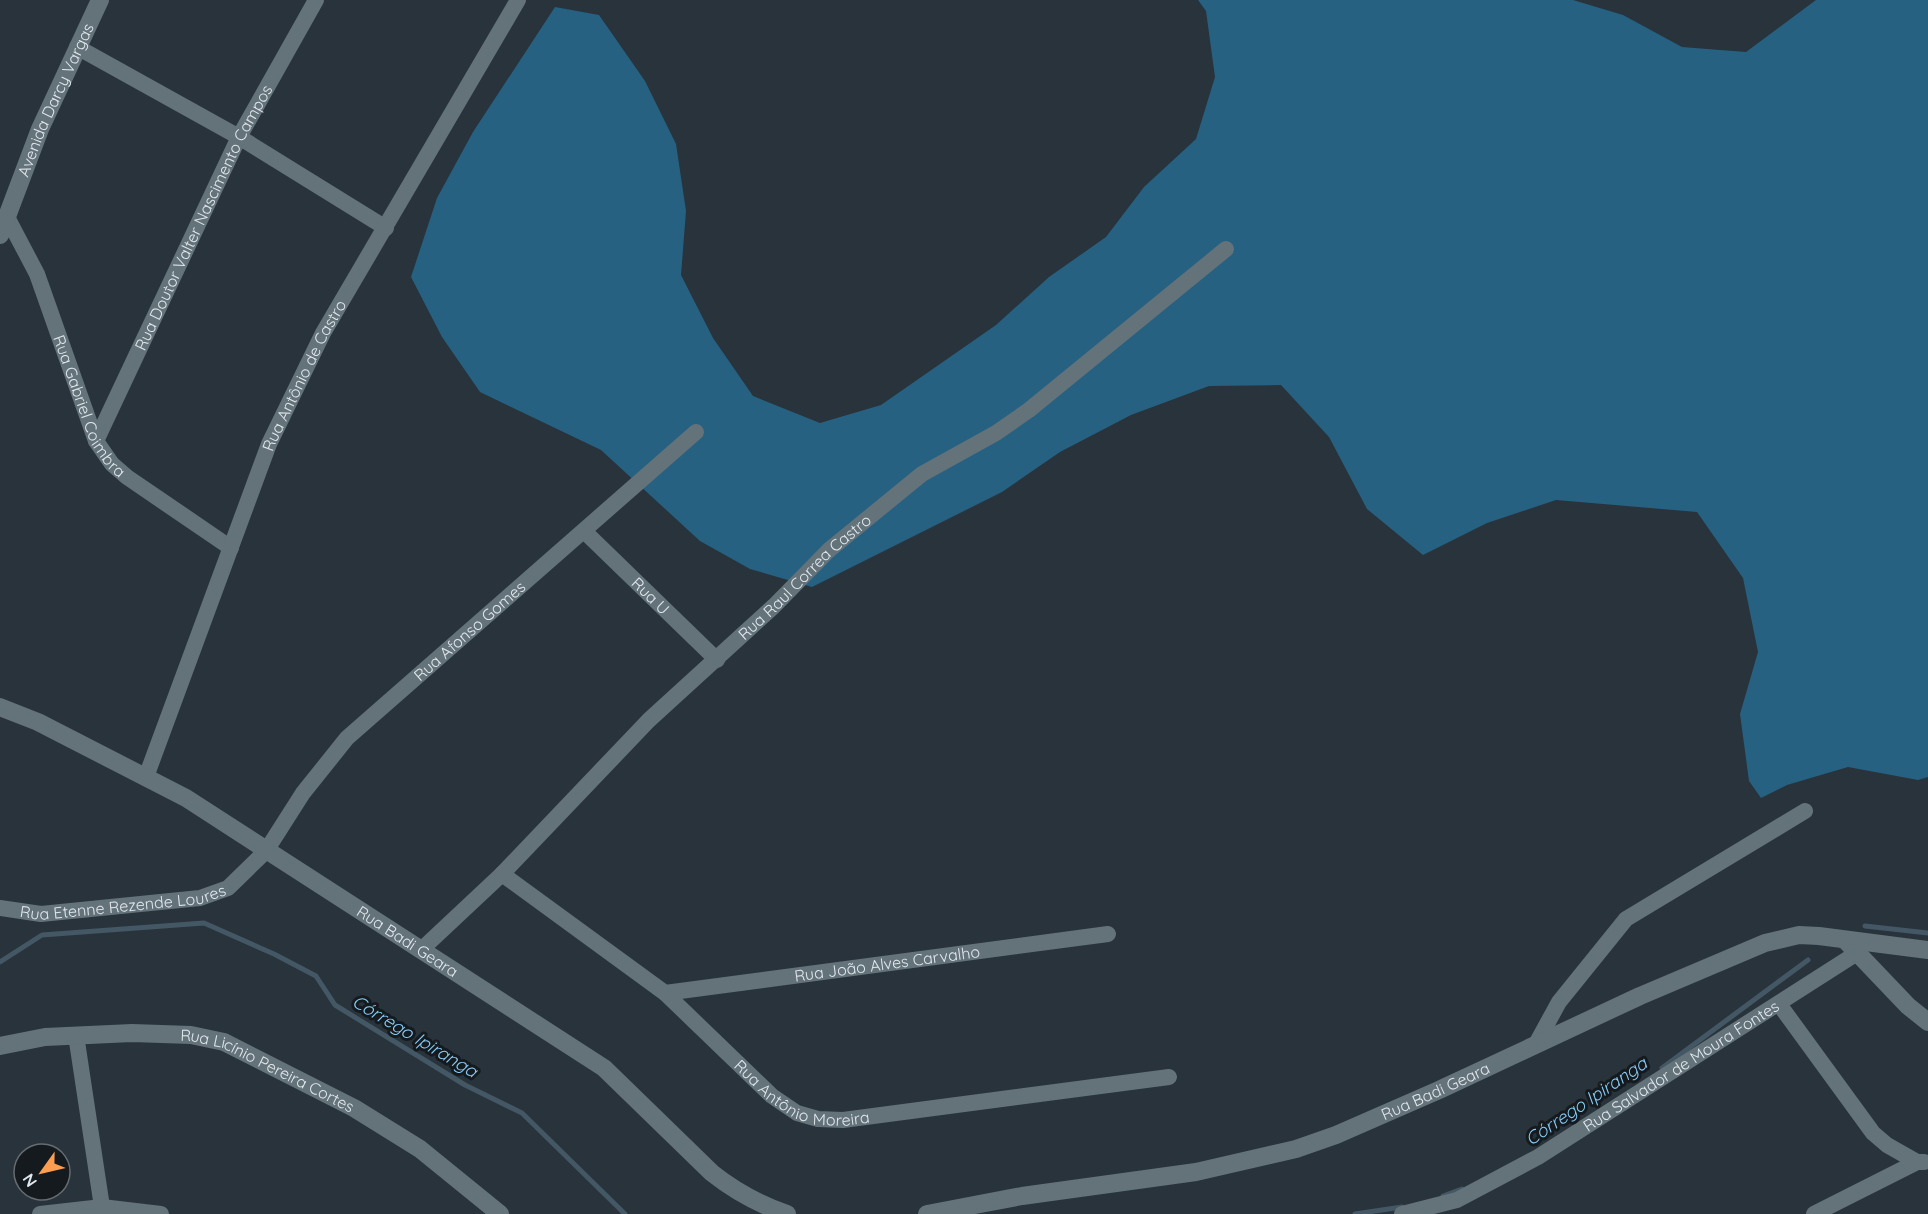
<svg xmlns="http://www.w3.org/2000/svg" width="1928" height="1214" font-family="Quicksand,sans-serif">
<rect width="100%" height="100%" fill="#28333b"/>
<!-- green -->
<path fill="#266182" d="M1198 0H1573L1623 15 1682 47 1746 52 1816 0H1928V777L1918 780 1848 767 1787 785 1761 798 1749 781 1740 714 1758 652 1743 578 1697 512 1556 500 1487 523 1423 555 1367 509 1329 437 1281 385 1209 386 1131 415 1060 452 1002 492 812 587 750 569 700 541 601 450 480 392 442 337 411 277 437 198 473 132 555 7 599 15 645 81 676 144 686 211 681 275 713 338 753 396 820 423 881 405 996 325 1049 277 1106 237 1144 187 1196 139 1215 77 1206 11Z"/>
<g fill="none" stroke-linecap="round" stroke-linejoin="round">
<!-- stream -->
<path stroke="#445764" stroke-width="5" d="M1865 926 1928 933
M0 962 42 935 204 923 274 954 316 976 335 1005 465 1085 522 1113 625 1214
M1662 1068 1808 960
M1443 1196 1462 1189
M1355 1214 1402 1207"/>
<!-- street -->
<g stroke="#64727a" stroke-width="16">
<path d="M77 47 239 137 386 228"/>
<path id="s1" d="M7 217 37 274 96 441 112 464 127 477 231 548"/>
<path id="s2" d="M96 441 239 137 316 0"/>
<path id="s3" d="M584 531 717 660"/>
<path id="s4" d="M146 777 269 444 323 333 518 0"/>
<path id="s5" d="M502 874 665 993 772 1096 797 1113 818 1119 843 1120 1169 1077"/>
<path id="s6" d="M0 908 41 914 200 898 228 888 266 851 303 793 347 738 696 432"/>
<path id="s7" d="M422 949 502 874 649 720 774 606 829 550 922 474 996 433 1029 410 1226 249"/>
<path id="s8" d="M665 993 1108 934"/>
<path d="M1779 1004 1873 1133 1887 1145 1917 1162"/>
<path d="M76 1035 102 1207"/>
<path d="M1536 1044 1559 1002 1626 919 1805 811"/>
<path d="M40 1214 102 1207 161 1214"/>
<path id="s9" d="M1402 1214 1457 1200 1538 1157 1857 953"/>
<path d="M1814 1214 1917 1162H1924"/>
</g>
<!-- secondary -->
<g stroke="#64727a" stroke-width="18">
<path id="s10" d="M0 235 40 129 100 0"/>
<path id="s11" d="M0 707 38 722 186 798 604 1068 712 1173C736 1192 758 1204 787 1214"/>
<path d="M1846 941 1908 1006 1928 1022"/>
<path id="s12" d="M0 1046 45 1037 132 1033 191 1035 224 1042 354 1108 420 1149 500 1214"/>
<path id="s13" d="M927 1214 1022 1196 1196 1172 1296 1149 1336 1135 1439 1090 1640 996 1765 943 1799 935 1819 936 1928 950"/>
</g>
</g>
<g text-anchor="middle" dominant-baseline="central" stroke-width="6" stroke-linejoin="round" paint-order="stroke">
<!-- street labels -->
<g font-size="16" fill="#e1e8ed" stroke="#151a1e">
<text stroke="none"><textPath href="#s10" startOffset="146">Avenida Darcy Vargas</textPath></text>
<text stroke="none"><textPath href="#s2" startOffset="248">Rua Doutor Valter Nascimento Campos</textPath></text>
<text stroke="none"><textPath href="#s4" startOffset="432">Rua Antônio de Castro</textPath></text>
<text stroke="none"><textPath href="#s1" startOffset="207">Rua Gabriel Coimbra</textPath></text>
<text stroke="none"><textPath href="#s7" startOffset="534">Rua Raul Correa Castro</textPath></text>
<text stroke="none"><textPath href="#s3" startOffset="93">Rua U</textPath></text>
<text stroke="none"><textPath href="#s6" startOffset="586">Rua Afonso Gomes</textPath></text>
<text stroke="none"><textPath href="#s6" startOffset="124">Rua Etenne Rezende Loures</textPath></text>
<text stroke="none"><textPath href="#s11" startOffset="471">Rua Badi Geara</textPath></text>
<text stroke="none"><textPath href="#s8" startOffset="224">Rua João Alves Carvalho</textPath></text>
<text stroke="none"><textPath href="#s9" startOffset="318">Rua Salvador de Moura Fontes</textPath></text>
<text stroke="none"><textPath href="#s12" startOffset="276">Rua Licínio Pereira Cortes</textPath></text>
<text stroke="none"><textPath href="#s5" startOffset="378">Rua Antônio Moreira</textPath></text>
<text stroke="none"><textPath href="#s13" startOffset="526">Rua Badi Geara</textPath></text>
</g>
<!-- water labels -->
<g font-size="18" font-style="italic" fill="#87ccf7" stroke="#151a1e">
<text transform="translate(415 1036) rotate(31)">Córrego Ipiranga</text>
<text transform="translate(1586 1101) rotate(-34)">Córrego Ipiranga</text>
</g>
</g>
<!-- north arrow -->
<g transform="translate(42 1172) rotate(236)"><circle r="28" fill="#151a1e" stroke="#676c71" stroke-width="1.5"/>
<path d="M0-4.5L10 22L0 15L-10 22Z" fill="#fc9e52"/>
<text y="-9" font-size="16" font-weight="bold" text-anchor="middle" fill="#e1e8ed">N</text>
</g>
</svg>
